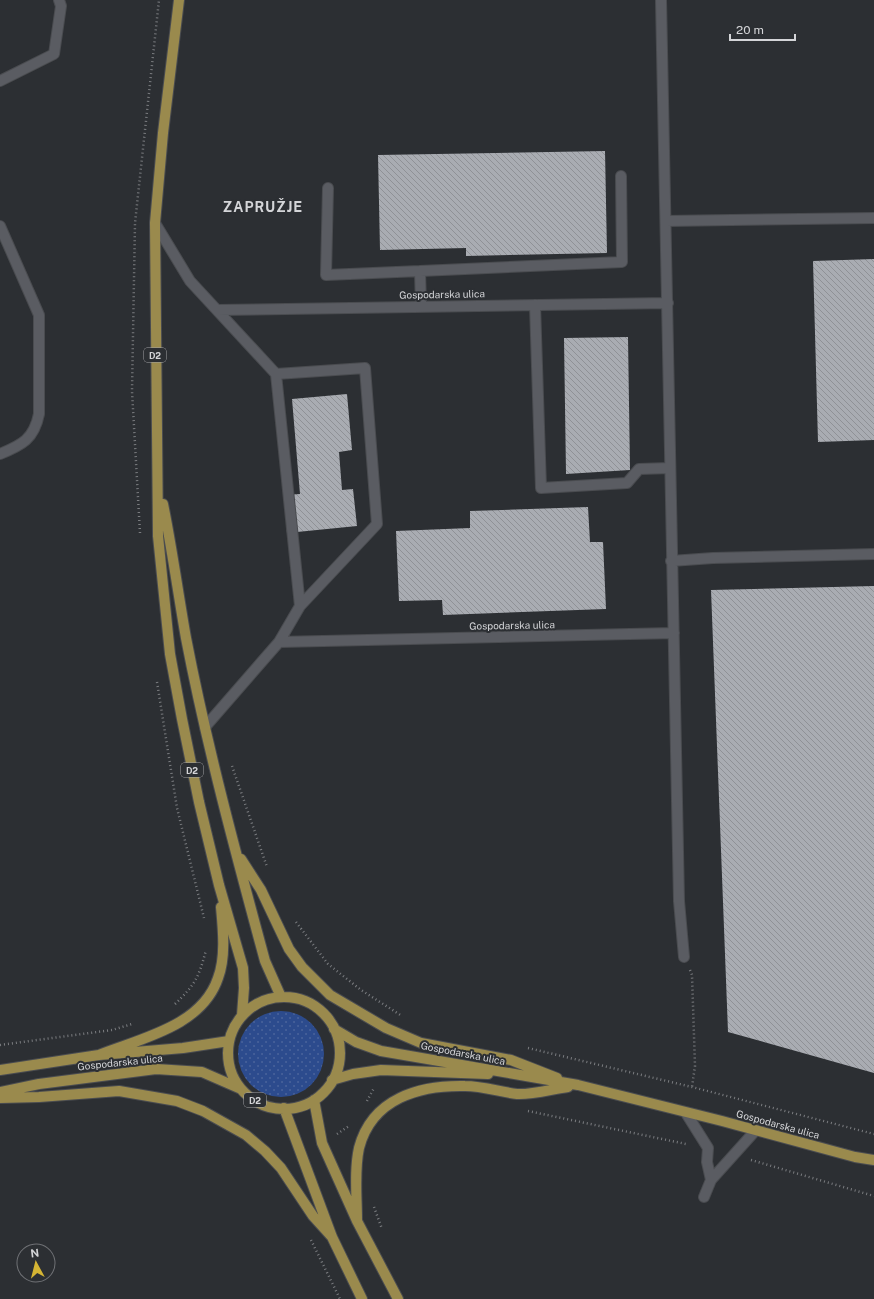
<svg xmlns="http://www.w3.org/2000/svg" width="874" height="1299" font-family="'Public Sans',sans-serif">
<defs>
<pattern id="green-dots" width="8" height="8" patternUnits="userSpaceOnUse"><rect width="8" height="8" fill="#2c4b8d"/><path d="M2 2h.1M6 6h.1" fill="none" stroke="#4a649c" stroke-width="1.8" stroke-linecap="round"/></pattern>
<pattern id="building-back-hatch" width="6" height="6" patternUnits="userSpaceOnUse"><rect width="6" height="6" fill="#a9acb2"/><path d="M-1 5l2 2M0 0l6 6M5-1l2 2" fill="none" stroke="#8f9196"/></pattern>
</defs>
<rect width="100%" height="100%" fill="#2c2f33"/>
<!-- green -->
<path fill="url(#green-dots)" d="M238 1054a43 43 0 1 1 86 0a43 43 0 1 1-86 0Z"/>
<!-- building -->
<path fill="url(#building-back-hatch)" d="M605 151 607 253 466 256V248L380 250 378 155Z
M874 259V440L818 442 813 261Z
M628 337 630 470 566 474 564 338Z
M347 394 352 450 339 452 342 490 353 489 357 526 287 533 284 495 300 494 292 399Z
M588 507 590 542H603L606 609 443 615 442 600 399 601 396 531 470 528V511Z
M874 586V1073L728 1032 711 590Z"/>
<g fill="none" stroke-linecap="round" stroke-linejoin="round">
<defs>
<path id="minor" d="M661 0 679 901 684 957
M0 81 54 54 61 6 59 0
M328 188 326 275 420 271 421 307
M666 221 874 218
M155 223 190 281 276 374 300 606 279 642 205 727
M0 226 39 315V414C34 439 22 445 0 454
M420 271 622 262 621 176
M535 305 541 488 627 483 639 469 670 468
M217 310 668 303
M276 374 365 368 377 524 300 606
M671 561 713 558 874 554
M279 642 674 633
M686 1113 708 1148 707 1162 711 1180
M704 1197 711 1180 756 1130"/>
<path id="major" d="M179 0 163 133 155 223 158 536 170 654 182 719 199 802 219 885 243 968 244 988 242 1015
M163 504C172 548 178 593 186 638 207 747 236 854 265 961L281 997
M241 859 261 890 289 949 302 967 330 995 386 1028 421 1043 511 1060 557 1078
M228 1053a56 56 0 1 1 112 0a56 56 0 1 1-112 0Z
M334 1029 356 1042 381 1051 578 1085 722 1121 855 1157 874 1160
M99 1055C142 1038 202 1026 218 978 226 957 223 929 221 907
M0 1070 99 1055 183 1048 229 1041
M332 1080 353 1074 381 1070 488 1074
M0 1092 39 1084 156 1069 202 1072 241 1089
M0 1098 39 1097 119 1091 177 1101 203 1111 246 1135 265 1151 281 1168 313 1216 332 1237
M314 1100 322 1143 357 1221 398 1299
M284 1108 332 1237 362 1299
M357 1221C357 1197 354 1171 359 1148 372 1098 420 1085 465 1086 483 1086 500 1092 517 1094 531 1095 553 1089 568 1087"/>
</defs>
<!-- minor casing -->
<use href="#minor" stroke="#4a4c50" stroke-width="12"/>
<!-- major casing -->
<use href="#major" stroke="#4a4c50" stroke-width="12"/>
<!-- path -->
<path stroke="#7b7d80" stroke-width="2.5" stroke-dasharray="1 3" stroke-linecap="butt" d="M140 533 132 391 135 223 159 0
M157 682 177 808 204 918
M232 766 267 867
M296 922 328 964 361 990 402 1016
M690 970 692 975 695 1066 692 1087
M175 1004C195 985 199 977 206 950
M0 1045 112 1030 132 1024
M528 1048 692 1087 874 1134
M367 1101 374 1088
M528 1111 686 1144
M337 1134 349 1126
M751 1160 874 1196
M374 1207 382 1229
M311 1240 340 1299"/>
<!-- minor -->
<use href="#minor" stroke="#5a5c62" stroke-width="10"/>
<!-- major -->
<use href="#major" stroke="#9a8a4d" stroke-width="10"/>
</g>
<g text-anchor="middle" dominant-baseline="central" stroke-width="4" stroke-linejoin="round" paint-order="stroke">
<!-- shield labels -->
<g fill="#2c2f33" stroke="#a2a3a6" stroke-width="1">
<rect x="144" y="348" width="22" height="14" rx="3"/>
<rect x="181" y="763" width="22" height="14" rx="3"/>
<rect x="244" y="1093" width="22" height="14" rx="3"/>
</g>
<g font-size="9" font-weight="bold" fill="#d4d5d8">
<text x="155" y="355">D2</text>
<text x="192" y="770">D2</text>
<text x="255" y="1100">D2</text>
</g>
<!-- street labels -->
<g font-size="10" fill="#d4d5d8" stroke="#2c2f33">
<text transform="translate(442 294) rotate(-1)">Gospodarska ulica</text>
<text transform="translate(512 625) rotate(-1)">Gospodarska ulica</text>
<text transform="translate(463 1053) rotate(11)">Gospodarska ulica</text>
<text transform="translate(120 1062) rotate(-6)">Gospodarska ulica</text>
<text transform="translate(778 1124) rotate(15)">Gospodarska ulica</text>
</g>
<!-- district labels -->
<g font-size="14" font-weight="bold" letter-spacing="1" fill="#d4d5d8" stroke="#2c2f33">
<text x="263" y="207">ZAPRUŽJE</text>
</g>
</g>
<!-- north arrow -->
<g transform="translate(36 1263) rotate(353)"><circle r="19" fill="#2c2f33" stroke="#6f7175"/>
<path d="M0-3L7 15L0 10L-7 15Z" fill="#d5b534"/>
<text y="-6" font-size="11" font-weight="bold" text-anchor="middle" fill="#d4d5d8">N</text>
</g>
<!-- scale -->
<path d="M730 34v6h65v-6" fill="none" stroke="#d4d5d8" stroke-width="2"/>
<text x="736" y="34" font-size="12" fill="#d4d5d8" stroke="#2c2f33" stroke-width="3" paint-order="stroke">20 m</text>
</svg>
